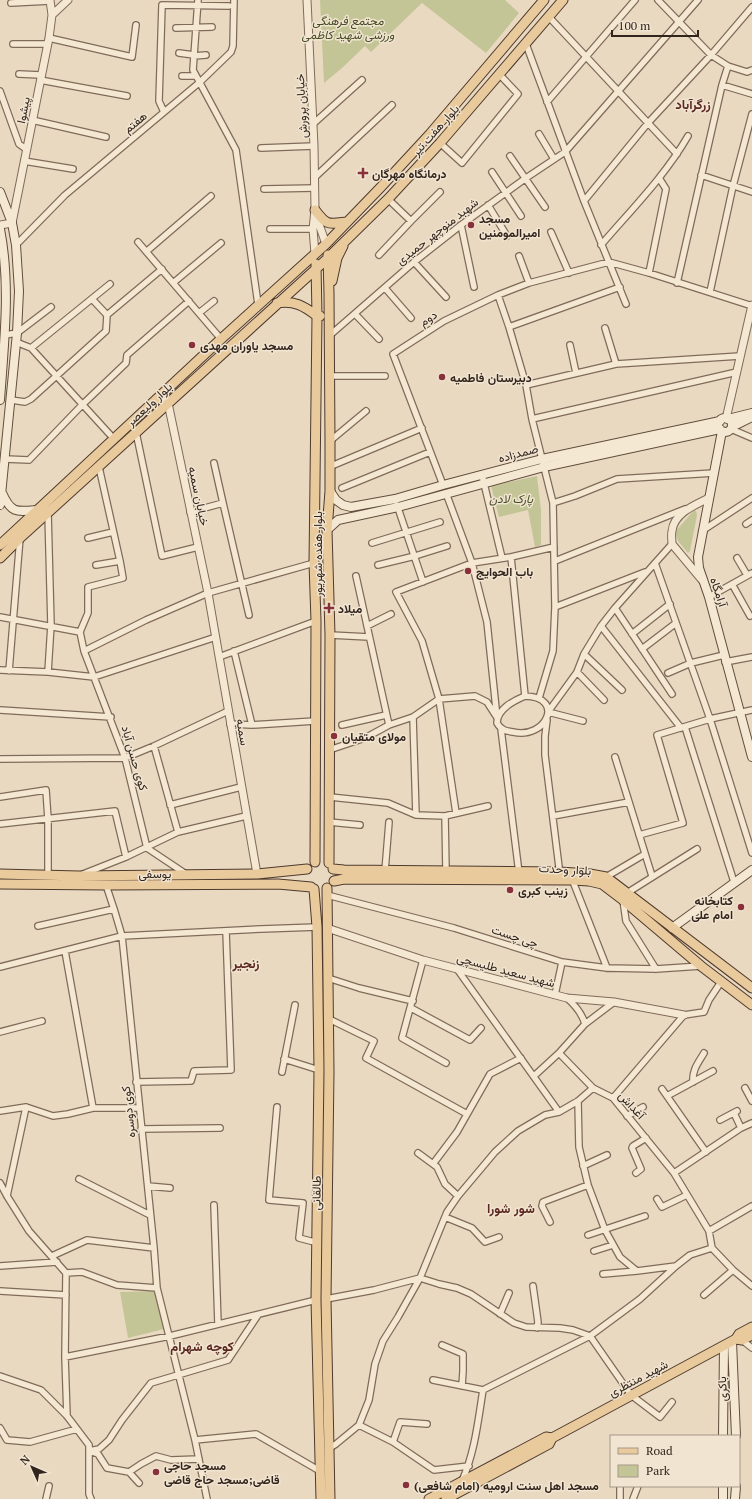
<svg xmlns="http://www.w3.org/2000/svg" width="752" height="1499" font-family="'PT Serif',Vazirmatn,serif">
<rect width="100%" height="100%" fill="#e9d9c1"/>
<!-- green -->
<path fill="#c4c597" d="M320 0H505L519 13 486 53 422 3 371 52 365 46 342 68 324 83Z
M537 476 541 510V545L535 547 528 510 499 517 491 486Z
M694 510 696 511 697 515 690 551 688 553 678 541 675 532Z
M155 1291 164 1329 128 1338 120 1292Z"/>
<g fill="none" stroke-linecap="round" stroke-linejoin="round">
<defs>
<path id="minor" d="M198 0 193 70 236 150 258 304
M658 0 711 55 728 66 747 72 752 70
M11 3 50 1
M549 17 677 154
M176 28 212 27
M49 38 132 57 136 25
M13 44H48
M526 44 584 201 626 304
M179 53 194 55
M194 56 206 55
M19 74 41 75
M182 76H196
M40 80 127 96
M722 85 728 66
M0 91 19 144 26 149
M547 102 635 0
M164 112 159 101 162 5 229 6
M32 120 106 137
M313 124 362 80
M539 134 554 159
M440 143 462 163 518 94 499 74
M261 148 314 146
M510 156 545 207
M24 161 73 169
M492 172 521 216
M701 175 752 192
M314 178 392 105
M264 189 315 188
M584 201 648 123 711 55 752 7
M488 205 507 236
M411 221 440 192
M461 225 474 287
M270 229H313
M551 232 569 273
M138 242 221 339
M16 245 65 195 200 82 231 52 233 46 234 0
M601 245C631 210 665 176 688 136
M147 251 211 196
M379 255 411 221 388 199
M519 256 529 283
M414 262 446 297
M649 273 666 189 659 178
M173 283 221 243
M677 283 722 85 752 94
M385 288 411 318
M710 292 733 186 752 114
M498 295 509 327 526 385 532 419 553 503 555 607 553 651 539 698
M92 299 107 315
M199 313 214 301
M355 314 379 339
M107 315 162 269
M509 327 620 287
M605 328 616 364
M5 335 17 333 51 307
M329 336 414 262 461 225 526 178 565 152 698 0
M16 342 31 348 114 439
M570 345 576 373
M31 348 110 284
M329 376H385
M526 385 616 364 740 356
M11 400 25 402 31 399 106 331 107 315
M532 419 737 372
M731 429 752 438
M136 432 162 556 198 547
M330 441 366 411
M5 459 29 460 83 404 126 363 127 355 189 301
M214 463 223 503
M329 467 422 428
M482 475 502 558
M443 485 393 354 444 321 498 295 529 283 609 262 649 273 752 306
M342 488 430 452
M446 493 472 563 487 622 497 718
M553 503 575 496 617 479 714 473
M397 505 423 582
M190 512 223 503 249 615
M746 524 752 520
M702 531 752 498
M88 538 113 532
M372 543 440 522
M511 557 525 696
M737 558 747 575
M555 561 685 509
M655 563 710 719 752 853
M96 565 120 561
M378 565 415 556 447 546
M356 576 389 725
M732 584 750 616
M709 597 752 573
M555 607 645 572
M615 608 672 694
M0 617 80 632
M367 626 391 614
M601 626 681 728
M80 632 84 651 125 758 147 848 186 874
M80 632 88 613V587L123 578 120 561 99 467
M632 634 670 604
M330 635 369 637
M642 649 676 623
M84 651 146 620 208 593 314 563
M234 651 252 725
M584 654 622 690
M219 657 316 621
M725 662 752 657
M0 670 48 672 94 677 216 637
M9 671 20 538
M48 672 51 625 48 513
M577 672 604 700
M668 673 691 663 724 655
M525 696C566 697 546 740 513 732 506 731 501 730 497 723 497 709 513 701 525 696Z
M0 710 111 717
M413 717 416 815
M547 720 545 736V755L560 875
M583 721 548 712 577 672 584 654 601 626 615 608 672 544
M230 724 252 725 315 721
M342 725 386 715
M685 727 734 882
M501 729 519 873
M154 746 178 832
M329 750 365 738 389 725 413 717 439 699 475 696 487 702 496 716
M615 757 652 876
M0 759 125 758 154 746 228 711
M0 797 46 790 48 819V876
M330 797 388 803 416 815 445 816 488 806
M170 805 241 787
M456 813 439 699 422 641 396 592 472 563 511 557 554 547
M445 816 446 871
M553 816 629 802
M329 822 360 825
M0 824 115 811 126 857
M639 835 683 823 657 735 710 719 752 710
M385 871 389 822
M83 874 126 857 178 832 246 816
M606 877 645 854
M572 879 607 968
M106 885 114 909 122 936 154 1248 157 1288 195 1440 207 1499
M627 893 697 849
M327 895 454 928 562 962 607 968 656 969 701 966
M623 900 626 921 656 969
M38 926 114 909
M65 951 93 1108
M423 960 402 1038 446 1063
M0 967 122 936 261 929 317 927
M457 969 559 1112
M328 978 359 988 413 1001
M555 995 562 962
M567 998C576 1006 582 1013 585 1024
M614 1002 585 1024 559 1053 593 1088 613 1098 674 1173 709 1231 712 1248
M411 1008 470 1040 481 1028
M329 1019 374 1041 366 1058 467 1114
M0 1032 42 1021
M284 1059 319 1070
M282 1072 295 1005
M534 1076 559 1053
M136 1082 191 1081 194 1071 231 1070 226 931
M693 1082C692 1070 698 1063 704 1053
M745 1088 752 1101
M662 1089 706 1152
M667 1096 713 1071
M613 1098 684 1015 704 1012 709 1000 721 982
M578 1101 579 1147 588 1185 605 1230 620 1257 637 1271 676 1266
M277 1107 269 1200 303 1203 299 1238 318 1243
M0 1111 26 1107 53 1116 68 1114 93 1108H139
M734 1113 741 1128
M627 1116 643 1107
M720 1120 737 1111
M141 1129 220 1128
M418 1153 437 1167 445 1184 458 1196
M433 1164 457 1132 490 1074 521 1058
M583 1166 607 1155
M636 1173 641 1169 632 1148 633 1146 646 1138
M674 1173 741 1128 752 1123
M79 1179 150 1215
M0 1183 7 1196 29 1231 66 1273 65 1357 67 1416
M148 1186 170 1188
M7 1196 26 1107
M657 1199 662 1207 687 1195
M214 1205 218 1324
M445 1217 472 1228 485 1242 499 1237
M550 1222 542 1206 543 1202 588 1185
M709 1231 752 1206
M588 1235 645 1216
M712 1248 733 1270 752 1286
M594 1251 613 1245
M52 1256 87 1240 154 1248
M0 1266 57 1262
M66 1273 82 1272 117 1285 157 1288
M603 1274 637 1271
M420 1278 439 1284 457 1288 471 1294 514 1323 526 1327 560 1328 573 1330 590 1336 631 1395 660 1417 672 1402
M533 1286 538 1322 537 1328
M0 1291 66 1295
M704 1295 733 1270
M326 1299 374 1290 420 1278
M500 1314 509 1293
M742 1340 752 1348
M442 1345 463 1354V1371L462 1386
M65 1357 170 1336 316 1300
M0 1376 41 1390 67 1416 89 1445V1451L98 1454 107 1468 129 1472
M433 1380 483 1390
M483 1390 590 1336 640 1299 676 1266 690 1255 712 1248
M359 1425 393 1442 434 1470 469 1466
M0 1428 7 1440 30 1442 77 1429
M195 1440 256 1434 320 1471
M393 1442 400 1422 427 1424
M328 1449 336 1444 359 1425 369 1400 375 1364 383 1341 398 1317 420 1278 447 1212 458 1196 495 1152 518 1131 545 1115 559 1112 578 1101 593 1088
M462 1481C475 1452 478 1421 483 1390
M139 1483 129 1472 141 1464 156 1456 171 1460 199 1459
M46 1499 49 1486
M91 1499 89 1494V1451L99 1449 109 1440 122 1420 151 1383 228 1360 258 1315
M620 1499V1486
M633 1499 638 1486"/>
<path id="tertiary" d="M307 0 314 146 315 210 313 229 315 254
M52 15 68 0
M315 213 326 244
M0 225 12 223 49 38 52 15 50 0
M161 394 168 403 208 593 257 874
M726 419 752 305
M702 580 672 544C672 540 671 535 672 531 674 513 695 505 709 498
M327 928 423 960 567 998 614 1002 684 1015"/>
<path id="secondary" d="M0 192 12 223 16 245 19 291 17 333 0 505
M0 229C11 285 4 343 0 400
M718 425a7 7 0 1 1 14 0a7 7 0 1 1-14 0Z
M728 419 752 413
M732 427 752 417
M722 431 698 557 699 568 709 597 752 757
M330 491 336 500 343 505 351 507 395 499 443 485 542 459 720 421
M2 493C11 513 16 512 36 510
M327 530 338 520 398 507 544 467 720 429
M672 928 752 870
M732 1342 736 1436
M723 1436 724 1346
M723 1499V1486
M735 1499 736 1486"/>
<path id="primary" d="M315 210C327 226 328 224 347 222
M328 255 329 294 330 441V491L327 530 330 635 329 863
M332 281 337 258 343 246
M277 303C294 300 304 306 317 316H320
M0 545 221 339 326 244 380 188 430 134 544 0
M0 558 20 538 328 258 388 199 440 143 563 0
M315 862 316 621 314 563 317 316 316 264
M333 869 344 870 560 872 590 874 606 877 752 988
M0 874 79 876 257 874 307 869
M334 881 344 879 572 880 589 881 602 884 623 900 701 966 752 1005
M0 884 106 885 278 884 311 887
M327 888 329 1072 326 1299 330 1499
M314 889 317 927 319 1070 316 1300 321 1499
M736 1339 742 1340 752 1335
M429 1499 546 1437 552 1438 736 1339 739 1334 752 1327
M446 1499 549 1444 552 1438"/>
</defs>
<!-- minor casing -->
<use href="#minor" stroke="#806b5b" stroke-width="8"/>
<!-- tertiary casing -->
<use href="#tertiary" stroke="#806b5b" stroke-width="9"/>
<!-- secondary casing -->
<use href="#secondary" stroke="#624d3e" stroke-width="10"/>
<!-- primary casing -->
<use href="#primary" stroke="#4e3a2f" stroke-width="11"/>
<!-- minor -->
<use href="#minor" stroke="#f5e8d3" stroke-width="5.5"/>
<!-- tertiary -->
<use href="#tertiary" stroke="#f5e8d3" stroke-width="7"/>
<!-- secondary -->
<use href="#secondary" stroke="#f5e8d3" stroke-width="8"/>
<!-- primary -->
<use href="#primary" stroke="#e9ca9c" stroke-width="9"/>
</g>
<!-- markers -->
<g fill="#89313a" stroke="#f1e4d0" stroke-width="1.5">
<path d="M361 167h4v4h4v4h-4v4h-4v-4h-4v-4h4z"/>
<circle cx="471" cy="225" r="4"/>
<circle cx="192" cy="345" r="4"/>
<circle cx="442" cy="377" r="4"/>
<circle cx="468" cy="571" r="4"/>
<path d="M327 602h4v4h4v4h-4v4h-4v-4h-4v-4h4z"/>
<circle cx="334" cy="736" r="4"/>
<circle cx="510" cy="890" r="4"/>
<circle cx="741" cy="907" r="4"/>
<circle cx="156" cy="1472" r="4"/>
<circle cx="406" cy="1485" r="4"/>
</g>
<g text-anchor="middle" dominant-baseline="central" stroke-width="3" stroke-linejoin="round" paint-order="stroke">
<!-- park labels -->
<g font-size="12" font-style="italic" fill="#464c26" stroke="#f1e4d0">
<text x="348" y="20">مجتمع فرهنگی<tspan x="348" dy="14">ورزشی شهید کاظمی</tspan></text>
<text x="511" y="498">پارک لادن</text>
</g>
<!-- street labels -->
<g font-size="12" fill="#32251d" stroke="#f1e4d0">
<text transform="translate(301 106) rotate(-93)">خیابان پرورش</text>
<text transform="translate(23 110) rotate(-79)">پیشوا</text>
<text transform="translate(135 122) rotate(-40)">هفتم</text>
<text transform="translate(435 130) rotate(-48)">بلوار هفت تیر</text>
<text transform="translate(437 231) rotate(-38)">شهبد منوچهر حمیدی</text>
<text transform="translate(428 318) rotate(-32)">دوم</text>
<text transform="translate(149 404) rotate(-43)">بلوار ولیعصر</text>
<text transform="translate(518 453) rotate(-15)">صمدزاده</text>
<text transform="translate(199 496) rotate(78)">خیابان سمیه</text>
<text transform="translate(317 554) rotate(-90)">بلوار هفده شهریور</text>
<text transform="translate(719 592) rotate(72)">آرامگاه</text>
<text transform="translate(243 732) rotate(80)">سمیه</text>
<text transform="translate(135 758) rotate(74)">کوی حسن آباد</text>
<text transform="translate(565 869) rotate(3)">بلوار وحدت</text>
<text x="155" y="873">یوسفی</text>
<text transform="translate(515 936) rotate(18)">چی چست</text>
<text transform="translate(506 970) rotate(15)">شهید سعید طلیسچی</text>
<text transform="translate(632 1105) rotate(48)">آغداش</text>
<text transform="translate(128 1112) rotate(-96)">کوی دوسره</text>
<text transform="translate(316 1193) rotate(-89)">طالقانی</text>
<text transform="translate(638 1378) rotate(-28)">شهید منتظری</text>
<text transform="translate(722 1389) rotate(-93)">باکری</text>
</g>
<!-- poi labels -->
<g font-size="12" font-weight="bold" fill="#32251d" stroke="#f1e4d0" text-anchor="start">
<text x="372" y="173">درمانگاه مهرگان</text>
<text x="479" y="218">مسجد<tspan x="479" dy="14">امیرالمومنین</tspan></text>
<text x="200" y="345">مسجد یاوران مهدی</text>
<text x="450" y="377">دبیرستان فاطمیه</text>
<text x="476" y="571">باب الحوایج</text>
<text x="338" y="608">میلاد</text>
<text x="342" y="736">مولای متقیان</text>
<text x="518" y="890">زینب کبری</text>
<text x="733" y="900" text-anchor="end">کتابخانه<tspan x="733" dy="14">امام علی</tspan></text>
<text x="164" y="1465">مسجد حاجی<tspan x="164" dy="14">قاضی;مسجد حاج قاضی</tspan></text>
<text x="414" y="1485">مسجد اهل سنت ارومیه (امام شافعی)</text>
</g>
<!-- neighbourhood labels -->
<g font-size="13" font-weight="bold" fill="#5a2821" stroke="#f1e4d0">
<text x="693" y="104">زرگرآباد</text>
<text x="246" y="963">زنجیر</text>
<text x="511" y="1208">شور شورا</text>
<text x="202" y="1346">کوچه شهرام</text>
</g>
</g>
<!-- legend -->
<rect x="610" y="1435" width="130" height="52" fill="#f1e4d0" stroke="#a59888"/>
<rect x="618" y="1448" width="20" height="6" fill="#e9ca9c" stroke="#a59888"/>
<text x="646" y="1455" font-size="12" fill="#32251d">Road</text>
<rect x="618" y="1465" width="20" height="12" fill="#c4c597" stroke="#a59888"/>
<text x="646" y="1475" font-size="12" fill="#32251d">Park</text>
<!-- north arrow -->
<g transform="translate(32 1467) rotate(315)" stroke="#f1e4d0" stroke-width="3" paint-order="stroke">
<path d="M0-3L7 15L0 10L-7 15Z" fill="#32251d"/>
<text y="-6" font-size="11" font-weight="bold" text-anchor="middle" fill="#32251d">N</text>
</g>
<!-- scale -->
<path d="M612 30v6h86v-6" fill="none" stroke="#32251d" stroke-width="2"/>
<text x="618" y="30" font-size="12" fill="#32251d" stroke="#f1e4d0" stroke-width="3" paint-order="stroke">100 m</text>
</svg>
